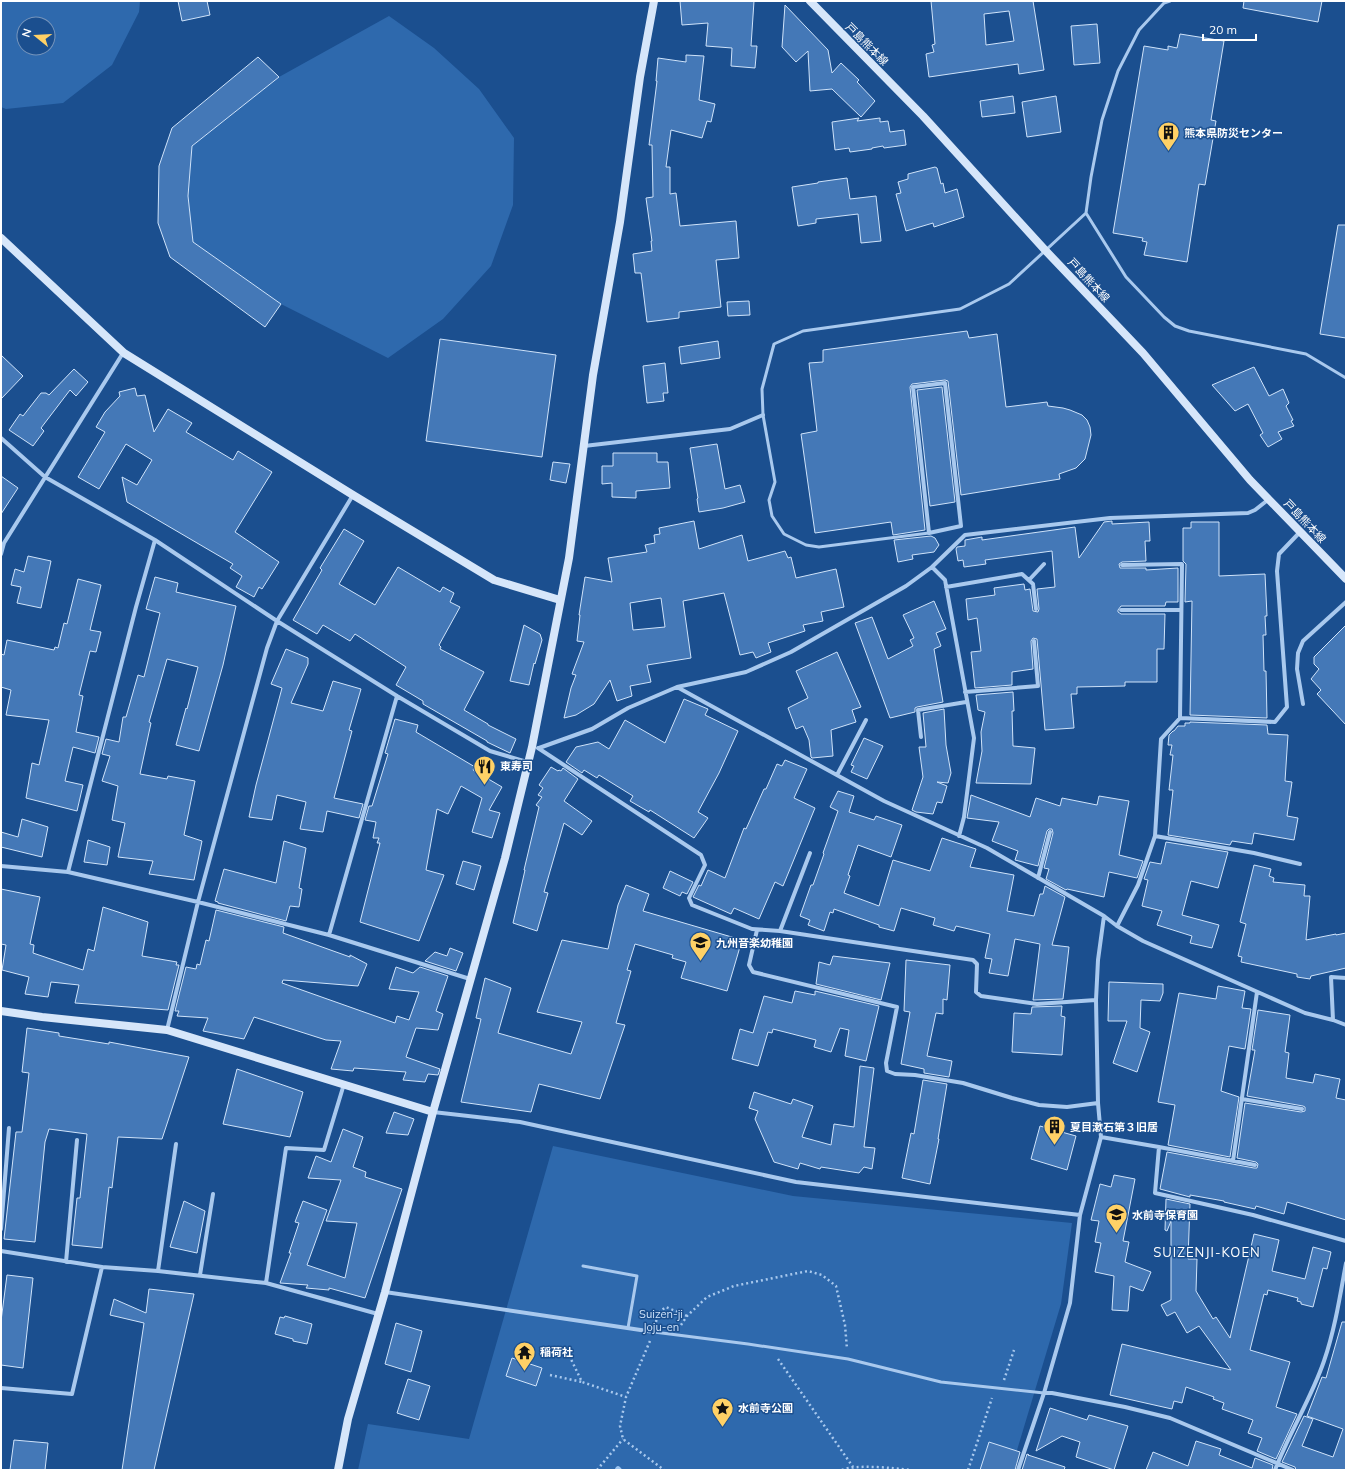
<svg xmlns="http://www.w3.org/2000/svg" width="1347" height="1471" font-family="Mulish,'Noto Sans JP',sans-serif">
<rect width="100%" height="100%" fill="#1b4f8f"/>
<!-- green -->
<path fill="#2e69ad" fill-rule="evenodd" d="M1 1H140L139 12 112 65 63 103 6 109 1 107ZM24 24H48V48H24Z
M389 16 434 48 479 89 514 138 513 205 491 266 443 319 388 358 281 304 193 242 188 196 192 146 279 77Z
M553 1146 793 1196 1072 1223 1061 1304 1011 1470H358L368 1424 469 1439Z"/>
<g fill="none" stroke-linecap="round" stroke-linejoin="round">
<!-- stream -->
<path stroke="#9cc4f0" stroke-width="5.5" d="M618 1469 619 1470"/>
</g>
<!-- building -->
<path fill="#4478b7" stroke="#cfe3fa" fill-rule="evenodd" d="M178 1H207L210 15 182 21Z
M680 1H754L751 46H757L755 68 731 66 732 48 706 46 708 23 682 25Z
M931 1H1033L1044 70 1019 74 1018 64 929 77 926 54 934 52 932 45 935 44ZM1009 11 1014 41 986 45 984 14Z
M1244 1H1322L1318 22 1243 8Z
M785 5 828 50 832 73 841 63 859 80 857 82 875 101 861 117 832 89 810 91 808 51 796 62 782 47Z
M1097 24 1100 63 1074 65 1071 26Z
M1180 34 1224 41 1211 120 1216 121 1205 185 1199 184 1187 262 1144 255 1147 242 1142 241 1143 238 1113 233 1144 46 1168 50V46L1177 48Z
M686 55 704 56 699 100 715 104 711 122 707 121 702 138 671 130 666 167H670V194L676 193 680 226 736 221 739 258 716 260 721 307 679 312V318L647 322 641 273H635L633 254 652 251 651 241H652L646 198 653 197 652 145H649L657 81H656L658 58 686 62Z
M258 57 279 77 192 146 188 196 193 242 281 304 265 327 170 257 158 223 159 166 172 128Z
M1013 96 1015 113 982 117 980 101Z
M1056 96 1061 132 1027 137 1022 102Z
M859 118 857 121 880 118V122L888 121 890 132 904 130 906 145 884 148 883 146 872 148V149L850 152 849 148 835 150 832 122Z
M935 167 937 168 941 184 943 183 945 193 957 189 964 217 934 227 933 223 906 231 896 194 901 193 898 182 908 179V174Z
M847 178 850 199 876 196 881 241 861 243 858 214 816 219V223L798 226 792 187 818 183V182Z
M1338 225H1346V338L1320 334Z
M749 301 750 315 728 316 727 302Z
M967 331 969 338 997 334 1006 407 1047 402 1048 406 1063 408 1070 410 1082 415 1087 420 1090 427 1091 435 1085 459 1076 468 1059 474 1060 479 961 495 948 381 945 380 912 384 910 387 925 530 893 535 891 522 815 533 801 434 817 431 809 363 823 362V350Z
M440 339 556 355 542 457 426 441Z
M718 341 720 358 681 364 679 347Z
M1 355 23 376 1 399Z
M665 363 668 393H663L664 401 647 403 643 366Z
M1254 367 1269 396 1283 389 1289 403 1286 406 1293 420 1291 421 1294 426 1278 432 1282 439 1268 447 1260 435 1263 433 1248 404 1235 411 1212 385Z
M74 369 88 382 76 396 70 390 41 428 44 431 33 446 9 430 20 414 23 416 41 393H46L49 395Z
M942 387 955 502 930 506 917 390Z
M135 388 137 396 145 395 154 432 168 409 192 423 186 432 233 460 238 451 272 472 235 532 279 562 262 589 259 587 254 597 236 587 242 576 230 568 233 564 127 502 122 477 137 485 152 460 126 444 99 489 78 477 105 432 96 427 105 412 120 396 119 392Z
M717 444 725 489 740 485 745 502 723 508 699 512 697 499 698 498 690 448Z
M613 453H657V462H668L670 488 636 491V498L612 497V483L602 484V466H613Z
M553 462 570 464 566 483 550 480Z
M1 476 18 488 1 514Z
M694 521 699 549 742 535 748 561 785 551 788 558 791 557 796 578 836 569 844 607 821 612 823 621 803 625 805 631 768 643 771 652 756 658 753 652 740 655 724 593 683 601 691 658 647 665 651 682 630 686 632 696 617 701 610 680 594 704 576 715 564 718 571 688 576 675 572 674 584 642 577 641 580 615H579L585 577 612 582 608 558 647 552 645 545 655 543 654 535 660 534 659 528ZM661 598 665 627 633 630 630 603Z
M1112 521V524L1149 522 1150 541H1145L1146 561 1122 562 1119 564 1120 568H1146V570L1178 568V602H1166L1165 606H1121L1118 610V612L1121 614H1165L1164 649H1157V682H1125V686L1077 687V694H1071L1074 728 1045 730 1037 639 1033 638 1031 641 1033 669 1012 672V685L975 688 971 652 981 651 977 618 968 620 966 599 995 595 994 588 1024 584 1025 590 1030 589 1033 611 1038 612 1039 609 1037 589 1055 587 1052 551 985 560 986 564 964 567 963 560 958 561 956 549 957 547 965 546V540L982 537V540L1075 527 1079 558 1104 522Z
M1191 522H1219V576L1265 574 1267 616H1265L1266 635H1263L1264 671H1266L1267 718 1190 715 1192 601 1185 602 1186 564 1183 561V528H1191Z
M344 529 364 541 339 584 375 605 398 567 440 592 443 587 454 593 450 602 460 607 439 645 441 647 440 649 484 672 464 710 488 724V725L516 739 510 753 487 742V741L423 704V701L396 685 406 667 355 634 350 641 323 625 317 634 293 620 322 570 320 568Z
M931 536 935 538 939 545 934 552 912 555 913 559 898 562 894 540Z
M28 556 51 561 41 608 17 603 21 587 11 585 15 569 24 572Z
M155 577 178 583 176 592 236 606 223 665 199 751 176 745 186 708 187 709 198 667 167 659 149 722 151 723 140 774 167 779 168 776 195 781 184 835 202 841 194 880 149 874 153 861 118 857 125 823 112 820 118 786 102 781 110 756 102 754 106 739 119 742 123 717H126L138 675 144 677 160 613 146 609Z
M78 579 101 585 90 630 101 632 96 652 90 651 79 695 83 696 76 732 99 737 95 753 73 747 65 781 83 785 77 811 26 798 32 763 39 765 49 720 6 715 11 690 1 687V654L4 655 7 640 54 650 55 647 58 648 64 623 67 624Z
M934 601 946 629 936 633 941 646 934 649 943 702 917 707 915 708V712L890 718 855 623 872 617 888 659 913 646 910 640 914 638 903 615Z
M524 625 540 634 542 640 535 664 534 663 529 685 510 681Z
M1346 625V725L1317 694 1321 690 1311 679 1319 669 1314 664V657Z
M286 649 308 658V664L291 703 323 711 333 681 361 689 349 730 352 731 334 798 363 804 359 818 327 811 323 832 300 829 306 802 277 795 272 820 249 817 256 785 282 688 271 684Z
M837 652 861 707 852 710 856 722 831 730 833 756 812 758 811 757 809 740 803 726 796 729 788 708 808 698 796 671Z
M1013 692 1014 711H1012L1013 746 1035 748 1031 784 976 783 982 751 981 732 985 712 978 710 976 695Z
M684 699 708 709 705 715 738 731 719 773 698 812 708 818 694 838 650 810 649 812 630 801 633 796 599 775 597 778 584 770 582 773 566 762 576 747 598 742 609 749 625 720 665 743Z
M944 709 946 745 951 773 948 783 937 782 947 786 942 803 937 802 933 814 916 812 912 810 923 777 919 747H926L923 713Z
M395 719 418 725 416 732 475 767 473 770 502 787 489 810 500 813 492 838 472 832 482 798 461 786 448 814 437 809 426 870 444 875 419 941 360 922 380 843H377L379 838H373L376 822 365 820 369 806H372L388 754 385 753Z
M1190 722 1267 725 1268 734 1288 735 1285 781 1292 782 1287 816 1298 818 1294 840 1254 833 1252 844 1232 841 1230 845 1168 835 1173 790H1169L1173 755H1170L1172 745H1168L1169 735 1173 731H1174L1178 726H1185V723H1190Z
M864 738 883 746 867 779 851 772 854 766 851 765Z
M785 760 807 769 794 798 815 808 783 886 775 882 759 919 734 908 731 914 693 897 699 885 701 886 708 870 725 878 744 828 746 829 764 789H766L777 764 782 766Z
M551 767 558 771 559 770 561 771 563 768 578 779 564 801 592 821 582 835 564 823 544 892 548 893 537 931 513 923 525 870H524L539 807 536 805 542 797 538 795 543 788 539 785Z
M838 791 854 796 849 812 874 820 876 816 902 825 891 857 858 845 848 875 850 876 844 893 879 906 893 860 930 871 942 838 976 849 970 867 1014 875 1007 911 1034 916 1040 894H1043L1045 886 1065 897 1052 945 1069 947 1063 999 1033 1000 1040 944 1015 939 1008 976 989 973 992 959 985 958 990 934 956 926 954 931 933 925 935 918 901 908 894 931 879 927V925L834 909 833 913 830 912 824 931 808 925 810 920 800 916 811 885H813L824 854 823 853 838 811 830 807Z
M971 795 1030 817 1036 798 1060 806 1062 798 1097 805 1099 796 1129 801 1119 855 1143 861 1137 878 1109 872 1104 897 1067 889 1066 890 1046 879 1049 869 1044 868 1053 833 1052 829H1049L1047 831 1038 866 1015 860 1018 851 992 841 999 822 967 818Z
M22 819 48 827 42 857 1 847V832L18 837Z
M88 840 110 847 107 865 84 862Z
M284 841 306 848 299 888 302 889 299 907 290 906 286 921 218 903V902L215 901 224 869 276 883Z
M1166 842 1228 852 1218 888 1191 881 1182 915 1219 925 1212 948 1190 943 1192 936 1157 925 1162 911 1142 906 1148 880 1144 879 1150 862 1161 864Z
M463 861 481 866 474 890 456 884Z
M1254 865 1271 869 1269 876 1274 878 1273 882 1305 885 1304 896H1310L1306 940 1336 934V935L1346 933V968L1311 976 1310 979 1297 977V974L1241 962 1242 957 1238 956 1246 924 1240 922Z
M670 871 693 882 687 894 682 892 680 896 663 888Z
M626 885 649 894 643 911 742 940 727 991 681 978 686 962 672 958 673 955 635 944 627 970 631 971 616 1023 625 1025 600 1099 539 1084 531 1112 461 1102 481 1019 476 1018 485 978 511 988 498 1033 571 1054 582 1022 537 1012 562 940 608 949 618 905Z
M1 889 40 897 30 944 34 945 33 953 83 970 88 949 94 951 103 907 148 922 142 956 177 962 176 965H179L168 1010 75 1003 79 985 51 982 48 997 25 994 29 977 2 970 6 945 1 944Z
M216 910 284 927 283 933 350 957V955L367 964 358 986 283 980 282 983 395 1023 397 1016 409 1020 419 992 389 989 396 967 413 973 420 967 448 976 436 1011 443 1014 438 1030 416 1028 406 1057 440 1069 438 1075 428 1074 425 1082 403 1080 406 1072 354 1068 353 1071 331 1069 341 1041 326 1040 254 1017 244 1039 203 1031 208 1018 177 1016 179 1011H175L186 967 196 969 197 964 200 965 206 940 209 941Z
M450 948 463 953 456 971 425 961 435 952 447 956Z
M833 956 890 963 881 1000 816 984 819 962 830 965Z
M906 960 950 965 947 1000 943 999V1014L936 1013 927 1056 952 1061 949 1077 924 1073V1069L901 1064 910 1012 904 1011Z
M1109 982 1163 984V993L1160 1001 1141 1000 1140 1028 1150 1032 1137 1072 1113 1063 1127 1021H1108Z
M1218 986 1245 991 1242 1008 1251 1009 1245 1049 1229 1046 1221 1091 1239 1097 1230 1157 1168 1145 1175 1105 1158 1102 1179 993 1216 999Z
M795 991 815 995V991L879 1006 866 1061 845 1056 849 1030 840 1028 831 1052 814 1047 816 1040 773 1029 772 1033 768 1032 758 1066 732 1059 740 1029 753 1033 764 996 792 1003Z
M1062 1006 1061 1016 1065 1017 1062 1055 1012 1052 1014 1013 1031 1014 1032 1007Z
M1258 1010 1290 1015 1285 1052 1289 1053 1286 1078 1313 1083 1315 1074 1340 1079 1336 1098 1346 1100V1220L1287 1202 1284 1214 1256 1206 1255 1209 1224 1202V1201L1190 1195V1197L1160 1189 1167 1152 1254 1168H1257L1258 1164 1256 1162 1237 1158 1245 1103 1301 1112 1305 1111V1107L1303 1106 1247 1096 1255 1050H1252Z
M27 1028 59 1033V1036L109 1044V1042L189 1057 162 1139 118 1137 112 1188 109 1187 102 1248 72 1245 77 1198H80L87 1134 49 1129 45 1142 35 1242 4 1239 16 1132H22L29 1073 22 1072Z
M860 1066 874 1068 864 1147 875 1148 872 1169 864 1167 859 1173 821 1167 820 1169 800 1163 798 1169 774 1162 755 1119 758 1111 749 1108 754 1092 791 1104 793 1099 813 1106 802 1137 831 1145 834 1124 854 1127Z
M237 1069 303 1092 290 1137 223 1124Z
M923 1080 947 1084 938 1139H939L930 1184 902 1178 911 1133 914 1134Z
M394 1112 414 1119 408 1135 386 1133Z
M1040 1126 1076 1136 1067 1170 1031 1159Z
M343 1129 363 1137 353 1167 366 1172 365 1177 402 1189 365 1298 329 1288V1290L306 1288 308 1285 280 1283 291 1253H289L299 1223 295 1222 303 1201 327 1210 307 1265 345 1278 357 1223 326 1221 341 1180 308 1178 316 1156 331 1162Z
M1114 1175 1135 1179 1123 1241 1129 1242 1125 1262 1151 1272 1143 1291 1130 1286 1128 1311 1112 1310 1114 1276 1095 1272 1101 1243 1095 1242 1099 1221 1091 1220 1100 1184 1111 1187Z
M1166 1199 1190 1204 1188 1259H1197L1196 1291 1213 1319 1216 1317 1230 1338 1254 1234 1279 1240 1272 1271 1305 1279 1313 1247 1331 1252 1327 1269 1323 1268 1313 1307 1301 1304V1302L1297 1301 1298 1298 1268 1290 1267 1295 1264 1294 1250 1350 1290 1362 1276 1407 1297 1414 1276 1459 1257 1451 1262 1438 1248 1433 1253 1420 1222 1409 1224 1403 1213 1399 1214 1397 1186 1387 1182 1403 1174 1401 1172 1409 1110 1395 1122 1344 1231 1370 1199 1326 1187 1333 1175 1312 1167 1316 1161 1305 1171 1300V1221L1167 1231 1165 1230Z
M184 1201 205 1211 197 1253 170 1247Z
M7 1275 33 1278 23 1368 1 1365V1321Z
M149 1289 194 1294 154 1470H122L144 1323 110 1315 114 1299 146 1313Z
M285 1316 312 1324 307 1344 293 1341V1339L275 1334 280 1317 284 1318Z
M1342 1322H1346V1470H1296L1295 1467 1282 1462 1304 1416 1313 1419 1302 1446 1333 1457 1343 1429 1307 1416 1322 1377 1326 1378Z
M396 1323 422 1331 411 1372 385 1364Z
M512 1358 542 1368 536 1386 506 1376Z
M408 1379 430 1386 419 1420 397 1413Z
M1050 1408 1087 1420 1089 1415 1128 1426 1114 1470 1076 1457 1080 1442 1062 1436 1036 1451Z
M14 1440 48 1443 45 1470H10Z
M1196 1441 1221 1449 1219 1455 1252 1468 1255 1458 1273 1465 1272 1470H1146L1153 1452 1188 1466Z
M989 1442 1020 1452 1015 1470H980Z
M1027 1454 1029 1455H1028L1065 1467 1064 1470H1022Z"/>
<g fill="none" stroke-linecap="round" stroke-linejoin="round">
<!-- path -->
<path stroke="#a9c9ee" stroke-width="2.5" stroke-dasharray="2 3" stroke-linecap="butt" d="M656 1322 658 1313 666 1307 687 1316
M681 1325 687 1316 707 1297 734 1286 808 1271 822 1275 836 1286 845 1325 847 1349
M650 1341 626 1397 620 1426 623 1439 664 1470
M567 1351 582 1382 626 1397
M778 1359 853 1467
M550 1375 582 1382
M1004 1380 1014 1350
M597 1470 623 1439
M842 1470C855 1464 894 1468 910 1470
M968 1470 992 1398"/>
<!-- lane -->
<path stroke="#a9c9ee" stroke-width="3" d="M1170 1 1164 3 1139 30 1118 71 1102 120 1091 177 1086 213 1126 277 1164 317 1175 326 1189 331 1306 354 1346 378
M929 533 819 547 806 545 784 534 772 516 769 500 775 482 763 415 762 389 774 344 803 331 960 309 1009 284 1086 213
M583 1266 637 1276 628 1328
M654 1332 748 1344 848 1359 941 1382 1044 1393"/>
<!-- street -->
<path stroke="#a9c9ee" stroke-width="4" d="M945 383 961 526 929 533 913 387Z
M1 438 45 477 155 540 277 621 397 696 490 751 527 762
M584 446 730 429 763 415
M1 554 4 543 123 353
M1122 565 1182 564 1180 718
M932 567 965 535 1110 518 1248 513 1255 510 1269 499
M1029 580 1044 564
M946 587 1022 574 1033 584 1036 609
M1121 610H1181
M677 687 884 801 987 848 1104 916 1117 926 1143 941 1305 1013 1333 1020 1346 1025
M965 692 1038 686 1034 641
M1303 704 1297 669 1298 653 1303 641 1346 602
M921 737 918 710 966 702
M538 748 701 855 705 865 689 898 692 905 752 929 780 931 973 960 977 964 976 992 981 996 1037 1004 1096 1000
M539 748 592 729 628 708 677 687 746 672 791 652 906 586 932 567 945 580 974 738 964 817 959 836
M837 775 866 720
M1155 836 1254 853 1300 864
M1 866 68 872 198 902 329 935 470 979
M68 872 136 607 155 540
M1038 878 1050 832
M1117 926 1138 885 1155 836 1161 739 1180 718 1275 722 1287 707 1277 571 1279 554 1300 532
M757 930 749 965 753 972 897 1007 886 1063 887 1071 895 1074 915 1075 963 1083 1012 1098 1039 1105 1067 1107 1098 1103
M780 931 810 853
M329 935 397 696
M1333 1020 1331 977 1346 978
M167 1030 198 902 267 648 277 621 353 495
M1242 1099 1302 1109
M433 1112 520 1122 796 1182 1080 1215
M1101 1137 1159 1147 1155 1193 1253 1215 1346 1241
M1159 1147 1255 1165
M1233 1161 1257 992
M1 1229 9 1128
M1 1251 102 1267 158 1271 266 1283 378 1314
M66 1262 77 1140
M158 1271 176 1144
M200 1275 213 1194
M266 1283 286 1148 324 1150 344 1084
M385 1292 654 1332
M1 1388 72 1394 102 1267
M1044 1393H1052L1125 1407 1170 1418 1293 1470
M1018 1470 1044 1393 1070 1303 1080 1215 1101 1137 1098 1103 1096 1000 1098 960 1104 916
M1275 1470C1289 1433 1311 1399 1324 1361 1335 1329 1340 1296 1346 1263"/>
<!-- secondary -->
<path stroke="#d6e6fa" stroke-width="8" d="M810 1 923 116 1045 250 1143 353 1250 480 1346 579
M1 238 124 353 353 495 494 580 560 600
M1 1011 42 1017 167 1030 433 1112
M338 1470 348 1419 385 1292 433 1112 505 858 532 747 569 558 593 375 620 222 640 77 654 1"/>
</g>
<!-- icons -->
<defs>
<symbol id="building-pin" viewBox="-11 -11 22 30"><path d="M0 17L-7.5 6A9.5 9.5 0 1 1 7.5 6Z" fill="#ffd166" stroke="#1b4f8f"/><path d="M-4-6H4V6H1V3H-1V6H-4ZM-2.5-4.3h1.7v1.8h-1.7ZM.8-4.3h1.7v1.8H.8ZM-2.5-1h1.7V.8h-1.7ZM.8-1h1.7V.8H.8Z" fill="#111"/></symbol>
<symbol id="restaurant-pin" viewBox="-11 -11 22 30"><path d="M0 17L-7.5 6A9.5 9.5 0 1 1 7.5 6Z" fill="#ffd166" stroke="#1b4f8f"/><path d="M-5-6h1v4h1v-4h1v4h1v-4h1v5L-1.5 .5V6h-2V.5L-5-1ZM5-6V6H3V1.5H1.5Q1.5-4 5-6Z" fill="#111"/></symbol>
<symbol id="school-pin" viewBox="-11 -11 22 30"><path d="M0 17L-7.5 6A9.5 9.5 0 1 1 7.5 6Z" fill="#ffd166" stroke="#1b4f8f"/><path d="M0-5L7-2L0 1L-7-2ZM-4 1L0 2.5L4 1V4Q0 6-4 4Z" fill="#111"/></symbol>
<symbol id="temple-pin" viewBox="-11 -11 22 30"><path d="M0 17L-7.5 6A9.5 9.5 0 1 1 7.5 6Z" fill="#ffd166" stroke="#1b4f8f"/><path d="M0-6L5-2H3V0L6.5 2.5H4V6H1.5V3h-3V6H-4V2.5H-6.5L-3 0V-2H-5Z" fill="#111"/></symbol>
<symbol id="sight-pin" viewBox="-11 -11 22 30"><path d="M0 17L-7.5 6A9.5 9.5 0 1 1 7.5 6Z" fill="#ffd166" stroke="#1b4f8f"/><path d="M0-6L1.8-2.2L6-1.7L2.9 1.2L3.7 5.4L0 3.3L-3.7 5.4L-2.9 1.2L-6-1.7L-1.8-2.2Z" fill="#111"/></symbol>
</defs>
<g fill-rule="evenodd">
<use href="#building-pin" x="1156" y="120" width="25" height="34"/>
<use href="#restaurant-pin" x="472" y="754" width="25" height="34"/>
<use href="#school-pin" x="688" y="930" width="25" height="34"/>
<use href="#building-pin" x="1042" y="1114" width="25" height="34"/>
<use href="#school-pin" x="1104" y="1202" width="25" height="34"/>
<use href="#temple-pin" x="512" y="1340" width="25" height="34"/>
<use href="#sight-pin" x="710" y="1396" width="25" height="34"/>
</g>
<g text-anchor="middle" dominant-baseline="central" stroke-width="3" stroke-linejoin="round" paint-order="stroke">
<!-- street labels -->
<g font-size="11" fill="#fff" stroke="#1b4f8f">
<text transform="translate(867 44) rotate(45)">戸島熊本線</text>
<text transform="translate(1089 280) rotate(47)">戸島熊本線</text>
<text transform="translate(1305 521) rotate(46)">戸島熊本線</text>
</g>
<!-- poi labels -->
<g font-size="11" font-weight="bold" fill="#fff" stroke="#1b4f8f" text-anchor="start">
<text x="1184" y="133">熊本県防災センター</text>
<text x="500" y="766">東寿司</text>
<text x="716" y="943">九州音楽幼稚園</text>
<text x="1070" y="1127">夏目漱石第３旧居</text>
<text x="1132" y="1215">水前寺保育園</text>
<text x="540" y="1352">稲荷社</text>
<text x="738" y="1408">水前寺公園</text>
</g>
<!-- park labels -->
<g font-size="11" fill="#cfe3fa" stroke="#1b4f8f">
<text x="661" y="1314">Suizen-ji<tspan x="661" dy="13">Joju-en</tspan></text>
</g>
<!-- quarter labels -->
<g font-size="13" letter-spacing="1" fill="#fff" stroke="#1b4f8f">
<text x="1207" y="1252">SUIZENJI-KOEN</text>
</g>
</g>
<!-- border -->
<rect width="1347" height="1471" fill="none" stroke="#ffffff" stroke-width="4"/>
<!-- north arrow -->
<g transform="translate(36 36) rotate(288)"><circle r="19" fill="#1b4f8f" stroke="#7695bc"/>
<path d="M0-3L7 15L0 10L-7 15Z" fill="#ffd166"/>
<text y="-6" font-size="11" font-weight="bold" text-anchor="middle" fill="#ffffff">N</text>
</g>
<!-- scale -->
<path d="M1203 34v6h53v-6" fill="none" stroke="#ffffff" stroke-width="2"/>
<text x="1209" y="34" font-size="12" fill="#ffffff" stroke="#1b4f8f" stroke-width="3" paint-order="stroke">20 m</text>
</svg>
